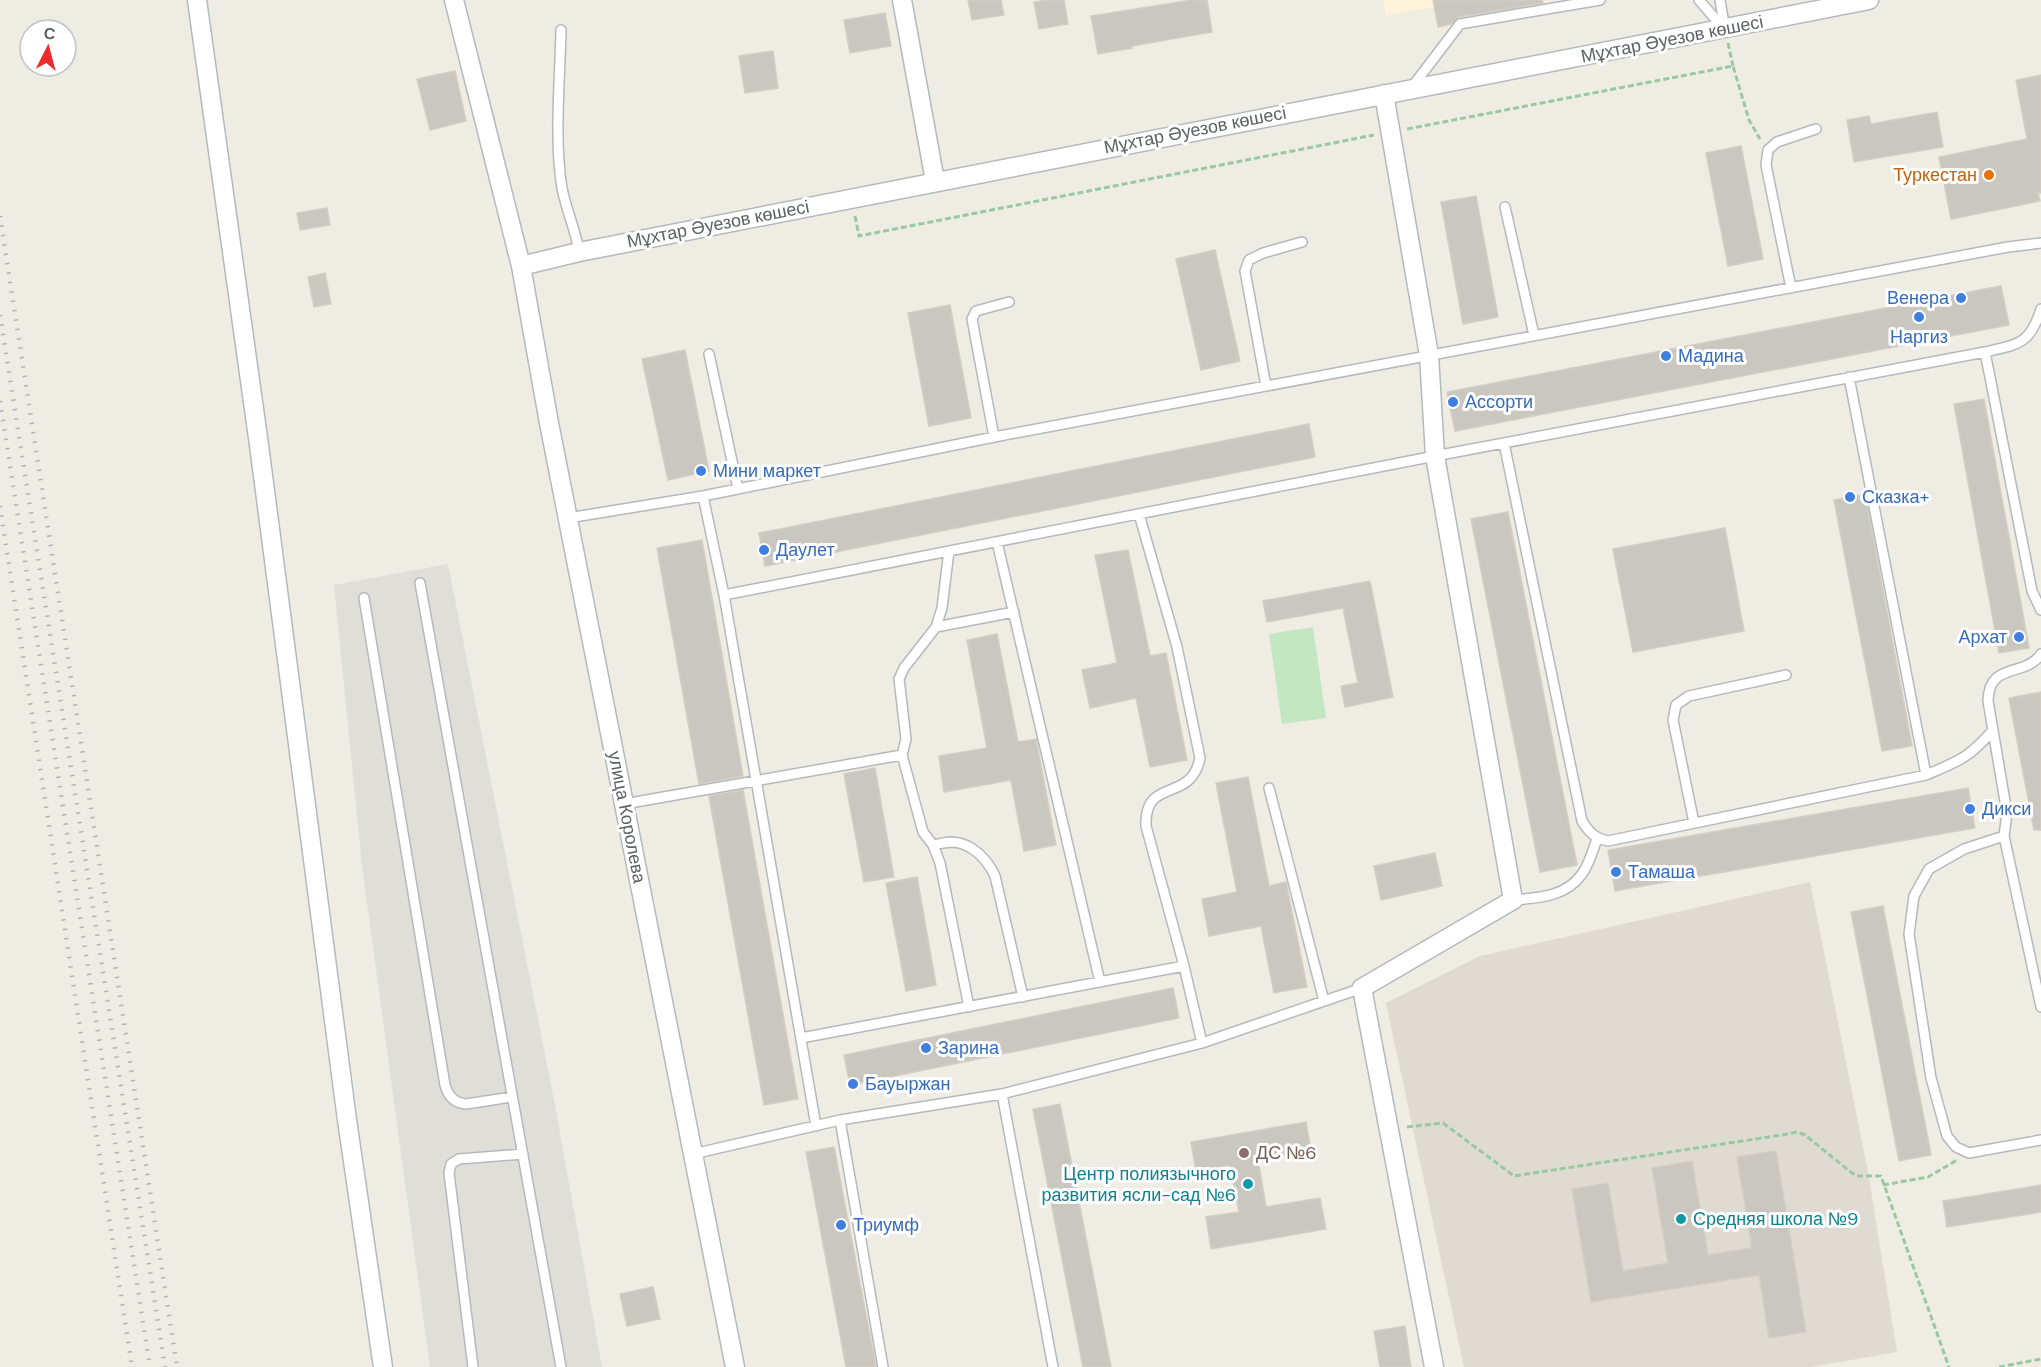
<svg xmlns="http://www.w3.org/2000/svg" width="2041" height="1367" font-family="'DM Sans',sans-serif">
<rect width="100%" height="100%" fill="#efece4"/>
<!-- commercial -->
<path fill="#fff3da" d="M1383 0H1469L1386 16Z"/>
<!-- industrial -->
<path fill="#e0ded9" d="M448 564 555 1105 602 1367H430L362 866 334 585Z"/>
<!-- education -->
<path fill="#dfdbd2" d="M1810 882 1868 1172 1897 1352 1811 1367H1464L1386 1003 1480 956Z"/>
<!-- green -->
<path fill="#c3e7c0" d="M1313 627 1326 718 1282 724 1269 634Z"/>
<!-- building -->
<path fill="#cac7c1" stroke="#d4cdc2" stroke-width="1.5" d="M968 0H1001L1004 15 972 20Z
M1048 0H1064L1068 24 1039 29 1034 2Z
M1192 0H1207L1212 32 1132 46V48L1098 54 1091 16Z
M1433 0H1542L1543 3 1459 17 1451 24 1438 27Z
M885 13 891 46 850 53 844 20Z
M773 51 778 88 745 93 739 56Z
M455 71 466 121 430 130 417 79Z
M2041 75V193H2038L2040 201 1951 219 1939 157 2027 139 2016 80Z
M1937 112 1943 147 1854 162 1847 120 1869 116 1871 124Z
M1741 146 1763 259 1728 266 1706 153Z
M1476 196 1498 317 1463 324 1441 202Z
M327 208 330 225 300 230 297 213Z
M1215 250 1240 361 1201 370 1176 259Z
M325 273 331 304 314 307 308 277Z
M2001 286 2009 325 1455 431 1447 392Z
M950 305 971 418 929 426 908 313Z
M685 350 709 471 668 480 642 359Z
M1984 399 2029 648 1999 653 1954 404Z
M1309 424 1315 457 765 566 759 533Z
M1865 494 1912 746 1882 751 1834 500Z
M1508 512 1577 865 1540 872 1471 519Z
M1725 528 1744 631 1633 652 1613 549Z
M702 540 743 776 699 784 657 548Z
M1128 550 1150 656 1166 653 1187 760 1150 767 1136 698 1090 708 1082 670 1117 663 1095 555Z
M1370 581 1393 697 1345 707 1341 686 1358 683 1343 608 1267 622 1263 601Z
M997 634 1018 742 1036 739 1056 845 1024 851 1011 780 944 792 939 756 987 748 967 640Z
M2041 692V830H2034L2009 698Z
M875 768 894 877 864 882 844 774Z
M1248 777 1269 886 1286 882 1307 987 1274 993 1261 926 1209 936 1202 899 1237 892 1216 783Z
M1968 788 1975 828 1615 891 1608 850Z
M743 790 798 1099 764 1105 709 796Z
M1435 853 1442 886 1381 900 1374 866Z
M917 877 936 985 906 991 886 883Z
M1883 906 1931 1155 1899 1161 1851 912Z
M1173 988 1179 1018 850 1085 844 1055Z
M1060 1104 1111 1367H1083L1033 1109Z
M1306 1122 1311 1151 1258 1160 1266 1207 1320 1198 1326 1229 1211 1249 1206 1217 1239 1212 1230 1165 1196 1171 1191 1142Z
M834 1147 876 1367H846L806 1152Z
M1776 1151 1806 1332 1769 1338 1759 1275 1591 1302 1572 1189 1608 1183 1623 1271 1668 1263 1652 1168 1692 1161 1708 1255 1752 1248 1737 1157Z
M2041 1185V1212L1947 1227 1943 1201Z
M653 1287 660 1319 627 1326 620 1294Z
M1405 1326 1411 1367H1380L1374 1331Z"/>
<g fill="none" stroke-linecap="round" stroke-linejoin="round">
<defs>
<path id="lane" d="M1699 0 1725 30
M1720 0 1725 30
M561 30C560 79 554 141 562 188 566 210 576 230 579 252
M1412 87 1460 24 1600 0
M1505 207 1534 335
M1791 288 1766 165 1768 150 1777 142 1816 129
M1985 352 2032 591 2041 610
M709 354 738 489
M1849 377 1926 775
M1266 386 1245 271 1249 260 1263 253 1302 242
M994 437 972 319 976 311 1009 302
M1504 443 1582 821C1589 832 1594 838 1608 841L1926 775C1959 761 1969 758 1993 730
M703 496 724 595 816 1126
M1139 514 1177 647 1200 758C1191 804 1144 776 1146 826L1184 966 1202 1043
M568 518 703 496 994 437 2008 247 2041 243
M997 542 1100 982
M949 551 942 608 936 627 904 668 899 679 906 739 902 755 923 832 933 845 940 863 969 1007
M420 583 561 1367
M724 595 1435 456 1985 352C2018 344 2030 345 2041 309
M364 598 445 1085C448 1096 454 1103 466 1104L512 1097
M936 627 1014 612
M2041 654C2025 678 1989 661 1988 701L2007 813 2004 836 1964 849 1929 869 1914 896 1909 934 1931 1078 1947 1136 1956 1147 1969 1153 2041 1140
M1269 788 1324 1001
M624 804 902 755
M1694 823 1673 720 1676 705 1689 696 1786 675
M2004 836 2041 1007
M933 845C939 844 946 842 952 842 972 843 987 859 995 876L1023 997
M1513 900C1538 898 1566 897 1582 874 1589 865 1593 850 1597 839
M801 1038 1184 966
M1002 1094 1202 1043 1362 988
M840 1120 883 1367
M693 1154 840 1120 1002 1094 1053 1367
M473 1367 449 1173 451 1164 459 1159 523 1154"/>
<path id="street" d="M197 0 259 445 347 1120 383 1367
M454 0 521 266 549 423 735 1367
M902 0 935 181
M1384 94 1429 355 1435 456 1513 900 1362 988 1434 1367
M521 266 579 252 1869 0"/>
</defs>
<!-- lane casing -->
<use href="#lane" stroke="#b5b8bc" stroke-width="12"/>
<!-- street casing -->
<use href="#street" stroke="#b5b8bc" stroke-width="21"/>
<!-- path -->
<path stroke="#99c9a3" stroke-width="3" stroke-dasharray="6 3" stroke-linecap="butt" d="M1728 43 1733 66
M1407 129 1733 66 1749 120 1760 139
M855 216 859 236 1374 135
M1407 1127 1443 1123 1514 1176 1788 1134 1797 1132 1805 1135 1852 1173 1859 1176H1881L1949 1367
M1883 1185 1928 1177 1957 1160
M1999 1367 2041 1359"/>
<!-- lane -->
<use href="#lane" stroke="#fff" stroke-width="9"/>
<!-- street -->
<use href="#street" stroke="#fff" stroke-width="18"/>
<!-- rail -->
<path stroke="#b3b4b5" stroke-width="4.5" stroke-dasharray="1.5 8" stroke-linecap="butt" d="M0 216 177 1367
M0 315 165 1367
M0 401 150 1367
M0 506 132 1367"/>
</g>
<!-- markers -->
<circle fill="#e8710a" stroke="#fff" stroke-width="2" cx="1989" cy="175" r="6"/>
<g fill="#3f7fe0" stroke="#fff" stroke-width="2">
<circle cx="1961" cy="298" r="6"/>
<circle cx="1919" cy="317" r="6"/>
<circle cx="1666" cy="356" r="6"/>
<circle cx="1453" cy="402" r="6"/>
<circle cx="701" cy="471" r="6"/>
<circle cx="1850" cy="497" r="6"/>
<circle cx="764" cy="550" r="6"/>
<circle cx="2019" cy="637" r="6"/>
<circle cx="1970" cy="809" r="6"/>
<circle cx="1616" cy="872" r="6"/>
<circle cx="926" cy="1048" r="6"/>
<circle cx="853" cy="1084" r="6"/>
<circle cx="841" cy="1225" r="6"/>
</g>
<circle fill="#8d6e63" stroke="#fff" stroke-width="2" cx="1244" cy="1153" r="6"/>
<g fill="#0f9aa8" stroke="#fff" stroke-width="2">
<circle cx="1248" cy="1184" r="6"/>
<circle cx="1681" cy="1219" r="6"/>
</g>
<g text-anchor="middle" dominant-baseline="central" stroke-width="6" stroke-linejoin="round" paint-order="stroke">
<!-- street labels -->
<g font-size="18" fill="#5c6165" stroke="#fff">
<text transform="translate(1672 39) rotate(-11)">Мұхтар Әуезов көшесі</text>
<text transform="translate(1195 130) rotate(-11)">Мұхтар Әуезов көшесі</text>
<text transform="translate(718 224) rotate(-11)">Мұхтар Әуезов көшесі</text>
<text transform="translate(627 817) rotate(79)">улица Королева</text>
</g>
<!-- food labels -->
<g font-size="18" fill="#c56008" stroke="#fff" text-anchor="end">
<text x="1977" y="175">Туркестан</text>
</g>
<!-- shop labels -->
<g font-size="18" fill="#366cbe" stroke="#fff" text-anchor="start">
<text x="1949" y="298" text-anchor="end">Венера</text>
<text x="1919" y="337" text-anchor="middle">Наргиз</text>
<text x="1678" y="356">Мадина</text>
<text x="1465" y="402">Ассорти</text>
<text x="713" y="471">Мини маркет</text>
<text x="1862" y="497">Сказка+</text>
<text x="776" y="550">Даулет</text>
<text x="2007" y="637" text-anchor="end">Архат</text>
<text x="1982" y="809">Дикси</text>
<text x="1628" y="872">Тамаша</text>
<text x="938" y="1048">Зарина</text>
<text x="865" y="1084">Бауыржан</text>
<text x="853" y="1225">Триумф</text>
</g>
<!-- education labels -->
<g font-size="18" fill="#785e54" stroke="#fff" text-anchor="start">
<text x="1256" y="1153">ДС №6</text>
</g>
<!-- culture labels -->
<g font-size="18" fill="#0d838f" stroke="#fff" text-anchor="end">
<text x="1236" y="1174">Центр полиязычного<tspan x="1236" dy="21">развития ясли-сад №6</tspan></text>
<text x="1693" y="1219" text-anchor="start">Средняя школа №9</text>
</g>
</g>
<!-- north arrow -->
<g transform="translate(48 48) rotate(6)"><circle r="28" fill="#ffffff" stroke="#bec0c1" stroke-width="1.5"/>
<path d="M0-4.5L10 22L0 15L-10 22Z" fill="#ee2b2c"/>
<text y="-9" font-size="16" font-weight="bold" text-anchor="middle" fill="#5c6165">С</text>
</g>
</svg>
